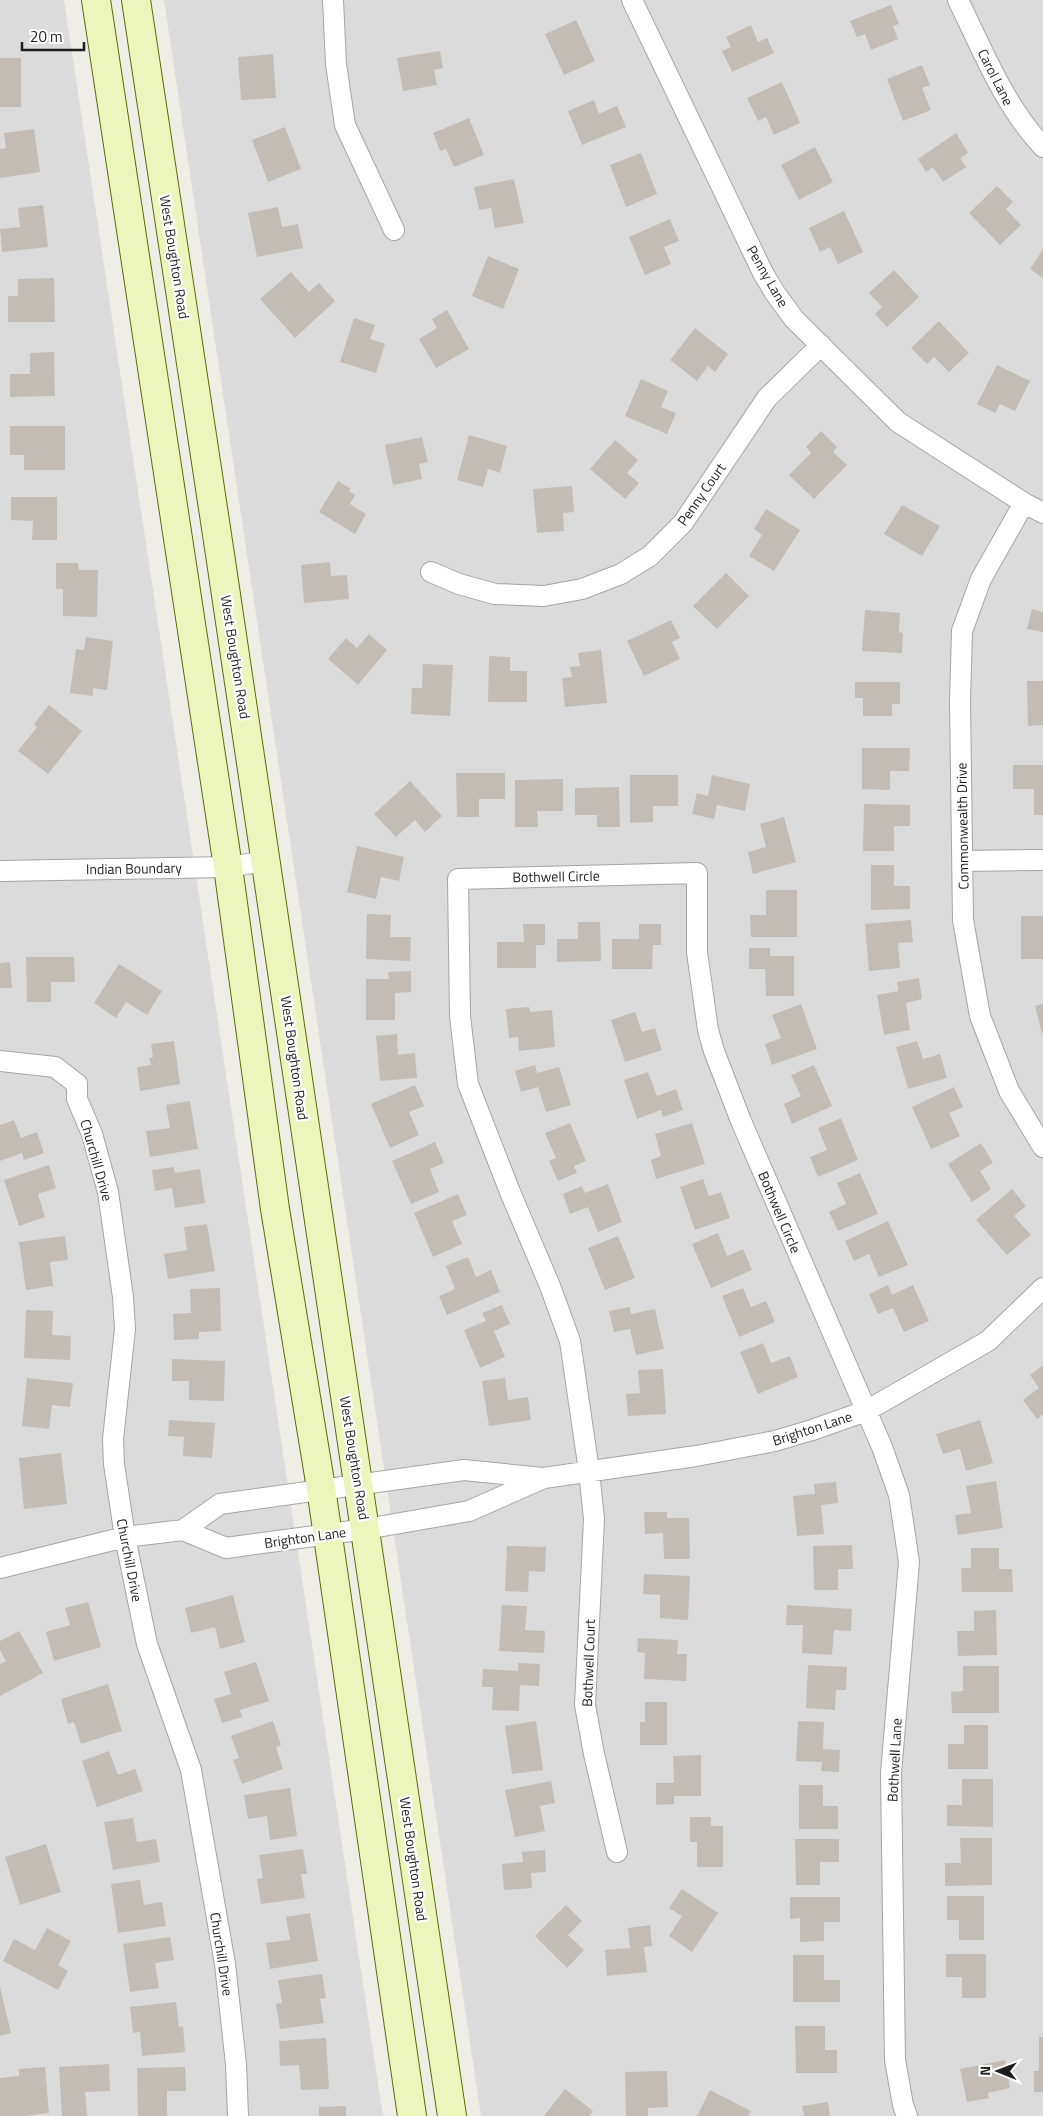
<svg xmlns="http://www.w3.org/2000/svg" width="1043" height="2116" font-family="'Titillium Web',sans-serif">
<rect width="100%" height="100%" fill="#efede5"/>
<!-- residential -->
<path fill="#dcdbdb" d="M0 0H64L383 2116H0Z
M164 0H1043V2116H481Z"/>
<!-- building -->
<path fill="#c3bcb5" d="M891 5 899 24 893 26 898 39 871 50 865 34 857 37 850 21Z
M576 20 595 61 564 75 545 34Z
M751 25 758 42 767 38 774 53 732 72 722 51 731 47 726 37Z
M440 51 443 68 434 70 437 85 403 91 397 58Z
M273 54 276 98 241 100 238 57Z
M0 58H21V107H0Z
M922 65 930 85 922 88 931 110 903 121 887 79Z
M782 82 800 123 774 135 766 117 758 121 747 98Z
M594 100 599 114 617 106 626 127 582 145 568 111Z
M469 118 484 155 454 167 446 149 440 151 433 133Z
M285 127 301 169 268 182 252 140Z
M34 129 40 172 0 178V149L6 148 4 133Z
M956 133 968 153 960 158 966 167 943 182 933 167 926 172 918 159Z
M815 147 833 182 799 200 781 165Z
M641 153 657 194 626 207 610 165Z
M514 179 524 223 495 228 491 208 479 210 474 187Z
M997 186 1013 202 1006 209 1021 225 1000 245 969 213Z
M43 205 48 247 2 252 0 229 20 227 18 208Z
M278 207 282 227 298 224 303 248 257 257 248 213Z
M844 211 863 252 838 264 830 247 820 252 809 228Z
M670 219 679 241 664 247 671 264 645 275 629 237Z
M1043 249V278L1030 269Z
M488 256 519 269 503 309 472 296Z
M894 270 919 297 887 327 875 314 882 307 869 293Z
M291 272 309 292 319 283 335 301 295 338 260 299Z
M54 278 55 322H8V296H18V279Z
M447 310 469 349 436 368 419 339 437 328 432 319Z
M354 318 375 325 370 339 385 344 376 373 340 362Z
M939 321 969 353 949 372 934 357 927 364 911 348Z
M695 328 728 354 715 372 708 366 697 381 670 360Z
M54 352 55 396 10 397V374H30V353Z
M997 365 1030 381 1015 411 1000 404 995 413 977 404Z
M641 379 668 391 661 407 676 413 667 434 625 416Z
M10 426H65V470H24V455H10Z
M821 431 837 447 833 452 847 465 814 499 789 475 811 453 806 447Z
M469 435 507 446 500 473 488 469 483 487 457 480Z
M422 437 428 462 419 464 422 479 393 485 385 445Z
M615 440 638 460 627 473 639 483 625 499 590 469Z
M338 481 351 489 349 491 355 495 350 504 366 514 355 534 319 512Z
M572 486 574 512 563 513 564 531 537 533 533 489Z
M11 497H57V540H32L33 521 11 520Z
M902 505 940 526 922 556 884 534Z
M766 509 800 530 774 571 749 556 762 535 754 529Z
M330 562 331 576 347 575 349 599 304 603 301 565Z
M56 563H78L79 570H98L97 617 63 616V589H56Z
M726 573 749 596 717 629 693 606Z
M1032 609 1043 612V632L1027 629Z
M865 610 900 613 899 632 903 633 902 653 862 651Z
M671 620 680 638 672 642 680 659 644 676 627 641Z
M369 634 387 650 358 685 328 659 346 638 357 648Z
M86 637 113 641 107 690 93 688V696L70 693 76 649 84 650Z
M601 650 607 703 565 707 562 678 572 677 570 667 580 666 578 653Z
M489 656 510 657V671H527V702H488Z
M423 664 453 665 450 716 411 714 412 688H422Z
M1027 681H1043V725L1028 726Z
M855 682H900V704H892V716H863V698H855Z
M49 705 82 731 48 774 18 751 37 727 34 724Z
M862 748H910L909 771H890V790L862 789Z
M1013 765H1043V815H1034V789H1013Z
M456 773H505V799H479V817H457Z
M630 775H678V806H653V822L630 823Z
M712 775 750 784 745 811 717 805 714 819 692 814 697 793 708 796Z
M563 779V811H537L538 827H515V780Z
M410 781 442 816 425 832 415 820 396 837 374 814Z
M619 787 620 827H597V815H575V788Z
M864 804 910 805V826H894V851H863Z
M784 817 796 862 753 874 748 852 766 847 760 824Z
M357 846 404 857 399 881 381 877 376 899 347 892Z
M871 865H894V886H910V909L871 910Z
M766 890H797V937H751L750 915H766Z
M367 914 391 915 390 937H411L410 961 366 959Z
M1021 916H1043V959H1021Z
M911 920 913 942 898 943 900 968 869 971 865 924Z
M578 922H600L601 961 557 962V939H578Z
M523 924H545V945H536V968H497V942H524Z
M639 924H661V945H653L652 969H612V939H639Z
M749 948H770V956H794V996H766L765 969H749Z
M26 957H74L75 982H51V1002H27Z
M10 962 12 988H0V963Z
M119 964 162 991 147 1015 126 1002 116 1018 94 1003Z
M411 971V992L395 993V1020H366V979H389L388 972Z
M919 978 922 999 906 1003 910 1030 884 1035 877 995 898 991 897 982Z
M801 1004 817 1049 772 1065 765 1044 781 1038 772 1015Z
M1043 1004V1034H1042L1035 1006Z
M529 1007 530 1012 552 1010 555 1047 519 1051 518 1037 509 1038 506 1009Z
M635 1012 642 1032 655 1028 662 1050 625 1062 611 1020Z
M397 1034 398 1055 415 1053 417 1078 380 1081 376 1036Z
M174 1041 180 1084 140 1091 137 1067 151 1065 149 1058 153 1057 151 1044Z
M917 1041 923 1059 940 1054 947 1078 908 1089 896 1047Z
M535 1065 537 1073 559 1067 571 1105 546 1112 538 1087 521 1092 515 1071Z
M814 1065 832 1106 792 1124 784 1104 801 1096 791 1075Z
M648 1072 657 1096 676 1089 683 1110 663 1117 661 1110 637 1119 624 1080Z
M415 1085 424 1106 409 1112 419 1135 390 1148 371 1104Z
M954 1087 963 1107 949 1113 960 1136 931 1149 912 1107Z
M190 1101 198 1149 150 1157 146 1131 170 1128 166 1105Z
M841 1118 858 1160 818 1177 810 1157 827 1150 818 1128Z
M14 1120 21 1138 37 1132 44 1153 24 1160 22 1153 0 1161V1125Z
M570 1123 586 1161 574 1166 577 1173 558 1181 549 1161 556 1158 545 1133Z
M692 1123 705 1164 656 1179 651 1160 661 1156 655 1134Z
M435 1142 444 1163 430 1169 439 1192 411 1204 392 1161Z
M981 1143 993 1163 980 1171 991 1189 972 1202 948 1164Z
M49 1165 56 1188 38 1194 45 1217 19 1226 4 1180Z
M174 1167 175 1173 200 1169 205 1203 175 1208 172 1188 155 1191 152 1170Z
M860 1173 878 1214 838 1231 829 1212 846 1204 837 1183Z
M703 1179 709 1196 721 1192 730 1218 695 1230 680 1187Z
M608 1184 622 1222 598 1232 588 1207 570 1214 563 1194 582 1186 585 1193Z
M1012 1189 1026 1206 1014 1216 1031 1235 1007 1255 976 1220Z
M458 1194 467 1215 452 1221 462 1244 433 1257 414 1213Z
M888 1221 908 1265 879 1277 869 1254 854 1261 845 1241Z
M207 1224 215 1271 168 1279 164 1254 187 1250 184 1227Z
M718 1233 727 1256 743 1249 752 1270 711 1288 692 1244Z
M65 1236 68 1260 50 1262 53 1286 26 1290 19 1242Z
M618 1236 635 1278 605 1290 588 1248Z
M468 1257 476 1277 491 1270 500 1292 447 1315 439 1296 455 1289 446 1266Z
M888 1285 892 1295 913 1285 929 1321 904 1332 893 1308 878 1314 869 1294Z
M220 1288 221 1331 199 1332V1339L174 1340 173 1314 191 1313 190 1289Z
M743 1288 751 1307 766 1301 775 1322 739 1337 722 1296Z
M502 1305 510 1324 494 1331 505 1357 480 1368 464 1330 486 1321 482 1313Z
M630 1307 631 1314 655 1309 664 1349 636 1355 630 1329 614 1332 609 1311Z
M26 1310 53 1311 52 1335 71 1336 70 1360 24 1358Z
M763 1343 771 1363 790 1356 798 1377 758 1394 740 1352Z
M172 1359 225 1361 224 1401 189 1400V1381H172Z
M1043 1365V1414L1037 1419 1023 1400 1039 1388 1030 1375Z
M663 1369 666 1414 628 1416 626 1394 640 1393 638 1370Z
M27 1378 73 1383 70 1407 52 1405 49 1429 22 1426Z
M505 1378 508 1400 528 1397 531 1420 489 1426 482 1381Z
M169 1420 215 1423 212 1458 183 1456 184 1437 168 1436Z
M980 1420 993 1463 966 1471 960 1449 943 1454 936 1434Z
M61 1453 67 1504 24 1509 19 1458Z
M996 1481 1003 1528 958 1535 955 1515 971 1513 966 1486Z
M836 1482 838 1503 821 1505 824 1534 797 1536 793 1496 815 1494 814 1484Z
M644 1512H667V1518H689L690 1559H664L663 1533 645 1534Z
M852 1545 853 1569H838V1590H814L813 1546Z
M507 1546 546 1547 545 1572 529 1571 528 1592 505 1591Z
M971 1548H999V1569H1012L1013 1592H962L961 1568H971Z
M644 1574 690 1576 688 1620 660 1618V1595L643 1594Z
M233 1595 245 1642 220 1649 215 1627 191 1633 185 1608Z
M88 1602 101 1647 54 1661 46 1632 70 1625 65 1608Z
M502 1605 527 1606 525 1630 545 1631 544 1653 499 1651Z
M787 1605 852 1609 851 1631 834 1630 832 1655 802 1653 803 1625H786Z
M996 1610 997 1655 958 1656 957 1631H974V1611Z
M19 1631 43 1673 0 1696V1664L6 1661 0 1650V1641Z
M638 1638 678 1640 677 1654H687L686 1681 644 1679 645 1653 637 1652Z
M256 1662 269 1701 240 1710 242 1717 222 1723 214 1699 231 1694 224 1672Z
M518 1663 540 1664 539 1686 520 1685 519 1711 492 1710 493 1687H482L483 1669 518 1671Z
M808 1665 847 1667 846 1690H836L835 1710 806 1708Z
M963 1666H999V1713H952L951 1692 963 1691Z
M108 1684 122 1731 81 1744 74 1722 68 1724 61 1699Z
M645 1702H667V1745H640V1722H645Z
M273 1721 281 1745 276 1747 283 1769 242 1784 233 1760 239 1758 231 1736Z
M536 1721 543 1770 512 1774 505 1726Z
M798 1721 824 1722 823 1749 840 1750 839 1772 821 1771 822 1762 796 1761Z
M964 1725H988V1769H948V1744H964Z
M109 1751 118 1775 135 1769 143 1791 97 1807 82 1761Z
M701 1755V1796H674V1804L656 1805V1783H674L673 1756Z
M962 1779H993V1827L947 1826V1805H962Z
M551 1781 555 1803 540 1806 545 1831 515 1837 505 1790Z
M799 1785H823V1806H838V1829H799Z
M290 1788 297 1836 270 1840 267 1816 248 1819 244 1795Z
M690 1817H711V1826H723V1867H697V1842H690Z
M133 1818 137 1842 156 1839 160 1862 113 1870 104 1822Z
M960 1838H992V1885L945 1886V1863H961Z
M795 1839H839V1862H820V1885H796Z
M46 1844 61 1892 20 1905 5 1857Z
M303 1849 307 1874H301L305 1898 261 1904 257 1879 263 1878 259 1855Z
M545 1850 546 1872 531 1873 532 1888 504 1890 502 1864 523 1862 522 1852Z
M140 1880 144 1905 162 1902 166 1926 118 1933 111 1884Z
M682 1889 718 1913 692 1952 669 1936 682 1916 669 1908Z
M947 1896H984V1940H959V1920H947Z
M790 1897H840V1922H824V1941L800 1942V1918L790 1919Z
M566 1905 582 1921 568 1935 584 1950 567 1968 535 1936Z
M310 1913 318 1961 270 1969 266 1943 290 1940 286 1917Z
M650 1925 652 1946 644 1947 647 1972 607 1976 605 1950 630 1948 628 1928Z
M47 1928 71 1941 58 1965 68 1971 58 1990 3 1961 14 1939 35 1950Z
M170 1937 174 1960 155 1963 159 1988 130 1992 123 1944Z
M946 1954H986V1998H962V1977H946Z
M793 1955H824V1980H840V2002H793Z
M322 1974 326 1998 320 1999 324 2023 280 2029 276 2004 282 2003 278 1980Z
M0 1987 11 2033 0 2036Z
M176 2002 179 2027 183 2026 185 2052 142 2056 140 2032 133 2033 130 2007Z
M795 2026H825V2050H837V2073H796Z
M1039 2037H1043V2092H1034V2071H1039Z
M326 2038 329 2089 301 2090 299 2065 280 2066 279 2041Z
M1005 2060 1010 2088 988 2093 989 2098 967 2102 960 2069Z
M109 2064 110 2091 85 2092 87 2116H62L59 2067Z
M45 2067 49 2113 25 2116H0V2078L19 2076V2069Z
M185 2067 186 2091H167V2116H138L137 2068Z
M667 2071 668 2107 648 2108V2116H626L625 2072Z
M565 2089 593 2111 589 2116H544Z
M710 2090 751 2111 748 2116H697Z
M828 2102 830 2116H804L802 2106Z
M346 2106V2116H319V2107Z"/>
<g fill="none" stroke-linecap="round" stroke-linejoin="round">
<defs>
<path id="street" d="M333 0 336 64 345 125 394 230
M632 0 763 273 775 293 794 319 898 422 1024 503 1043 513
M958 0C983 51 1004 105 1043 147
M1024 503 981 579 962 631 960 701 963 920 980 1016 1009 1091 1043 1147
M431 572 459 584 495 594 544 596 582 589 621 574 650 556 683 523 767 398 821 345
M962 861 1043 860
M0 871 228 867 267 861
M0 1061 55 1067 77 1084V1099L92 1134 108 1192 123 1297 125 1329 113 1439 114 1464 125 1537 147 1644 191 1770 225 1964 236 2064 238 2116
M183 1530 226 1548 366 1529 469 1511 544 1478 696 1456 775 1441 812 1430 866 1411 988 1341 1043 1288
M0 1568 125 1537 183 1530 220 1504 464 1470 543 1478
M617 1852 594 1754 585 1705 594 1519 589 1471 570 1341 550 1286 510 1192 468 1084 460 1016 458 879 697 873V952L708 1030 714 1051 741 1121 882 1447 899 1495 909 1562 891 1773 895 2060 903 2105 907 2116"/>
<path id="secondary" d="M96 0 228 867 275 1209 321 1488 412 2116
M136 0C244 705 347 1411 452 2116"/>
</defs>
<!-- street casing -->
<use href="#street" stroke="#a5a5a5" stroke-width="22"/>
<!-- secondary casing -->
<use href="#secondary" stroke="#566f0c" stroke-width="30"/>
<!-- street -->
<use href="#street" stroke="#fff" stroke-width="20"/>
<!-- secondary -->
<use href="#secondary" stroke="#ebf5bc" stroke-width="28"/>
</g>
<g text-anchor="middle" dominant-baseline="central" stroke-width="4.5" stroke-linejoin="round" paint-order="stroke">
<!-- street labels -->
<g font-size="14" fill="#1e1e1e" stroke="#fff">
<text transform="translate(996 77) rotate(63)">Carol Lane</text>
<text transform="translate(175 257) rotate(81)">West Boughton Road</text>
<text transform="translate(768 276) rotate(60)">Penny Lane</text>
<text transform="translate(701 494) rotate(-55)">Penny Court</text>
<text transform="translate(236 657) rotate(81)">West Boughton Road</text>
<text transform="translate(962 826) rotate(-91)">Commonwealth Drive</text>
<text transform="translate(134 868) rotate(-1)">Indian Boundary</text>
<text transform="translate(556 876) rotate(-1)">Bothwell Circle</text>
<text transform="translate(295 1058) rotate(82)">West Boughton Road</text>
<text transform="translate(97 1160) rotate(74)">Churchill Drive</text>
<text transform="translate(780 1212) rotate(67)">Bothwell Circle</text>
<text transform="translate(812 1428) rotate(-18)">Brighton Lane</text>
<text transform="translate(355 1458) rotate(81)">West Boughton Road</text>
<text transform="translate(305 1537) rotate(-8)">Brighton Lane</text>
<text transform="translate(130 1560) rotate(79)">Churchill Drive</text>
<text transform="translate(588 1663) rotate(-88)">Bothwell Court</text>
<text transform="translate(894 1760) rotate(-87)">Bothwell Lane</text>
<text transform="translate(414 1859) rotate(82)">West Boughton Road</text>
<text transform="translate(222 1954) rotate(81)">Churchill Drive</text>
</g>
</g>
<!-- north arrow -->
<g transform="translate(998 2071) rotate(271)" stroke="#ffffff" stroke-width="4" paint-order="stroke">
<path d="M0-4L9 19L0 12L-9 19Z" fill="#1e1e1e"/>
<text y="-8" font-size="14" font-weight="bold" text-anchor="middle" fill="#1e1e1e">N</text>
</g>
<!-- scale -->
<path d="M22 42v8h62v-8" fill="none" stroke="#1e1e1e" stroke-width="2.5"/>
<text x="30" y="42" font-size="15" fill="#1e1e1e" stroke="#ffffff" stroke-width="4" paint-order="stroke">20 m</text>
</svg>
